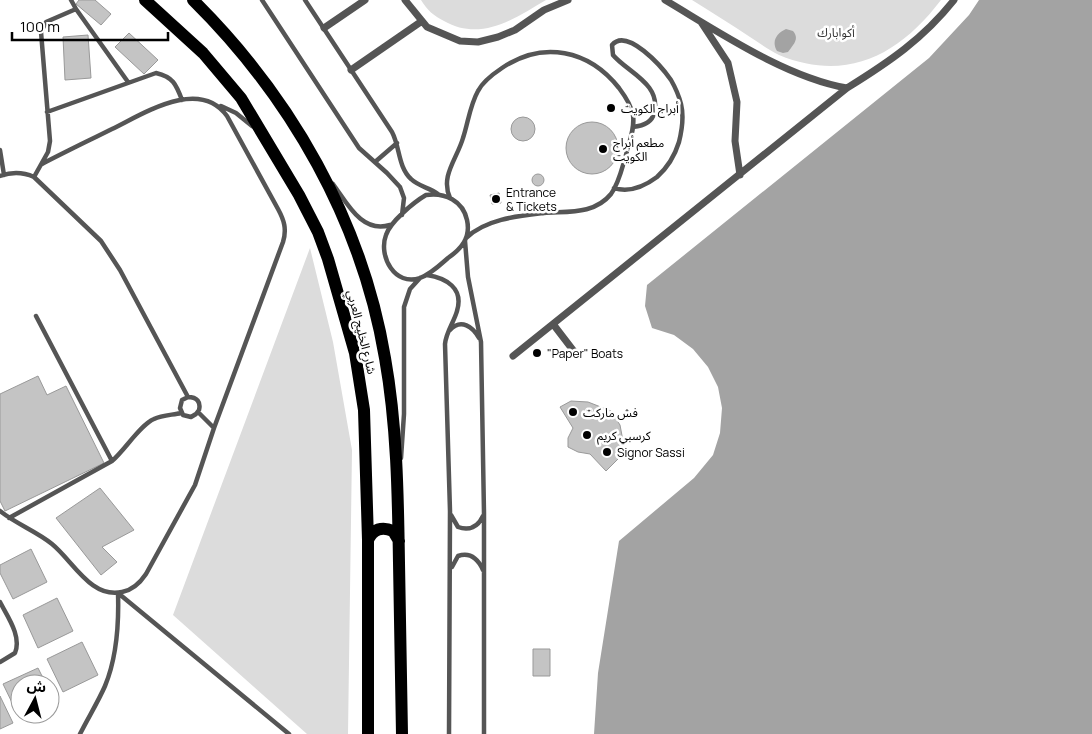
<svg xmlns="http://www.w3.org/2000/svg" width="1092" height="734" font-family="Manrope,'Noto Sans Arabic',sans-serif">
<rect width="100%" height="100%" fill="#fff"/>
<!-- green -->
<path fill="#dcdcdc" d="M421 0H546C514 19 481 42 444 21 434 16 427 10 421 0Z
M692 0H941C899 55 847 83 779 55 769 50 759 43 750 37 731 24 711 12 692 0Z
M310 248 333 342 352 450 348 734H307L173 615Z"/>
<!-- water -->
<path fill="#a3a3a3" d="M979 0H1092V734H594L598 673 619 541 694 478 713 455 720 433 722 408 718 387 708 367 693 349 674 335 652 328 645 306 647 285 929 58 969 15Z
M786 29 793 31C800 39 793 45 788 52L783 53 777 51C771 41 777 33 786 29Z"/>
<!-- building -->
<path fill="#c4c4c4" stroke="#999" d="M79 0H95L111 14 101 25 76 4Z
M129 33 158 60 144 74 115 47Z
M88 35 91 78 65 80 63 37Z
M511 129a12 12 0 1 1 24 0a12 12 0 1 1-24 0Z
M566 148a26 26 0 1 1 52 0a26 26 0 1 1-52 0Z
M532 180a6 6 0 1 1 12 0a6 6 0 1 1-12 0Z
M499 193 501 203 492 204 490 195Z
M38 376 47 395 66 386 104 463 5 511 0 501V394Z
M571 401 588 402 611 411 620 425 623 441 620 457 606 471 590 454 578 452 568 447V438L573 428 560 407Z
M100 488 134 530 102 547 117 562 101 575 56 518Z
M31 549 47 582 13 599 0 573V565Z
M57 598 73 631 38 648 23 615Z
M82 642 98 675 63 692 47 659Z
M533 649H550V676H533Z
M38 668 46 684H20V714H26L19 717 3 684Z
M0 696 13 723 0 729Z"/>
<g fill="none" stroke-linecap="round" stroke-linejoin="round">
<!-- service -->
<path stroke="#555" stroke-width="4.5" d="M71 0 76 9
M262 0 359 148 387 173 400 187 404 198 402 215
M305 0 392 132C400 147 398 167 411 179 418 186 430 188 438 194
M221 106 236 113 252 126
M47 112 156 73C173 77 176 84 182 100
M0 150 4 175
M375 162 397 143
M0 176C11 172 23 172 34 177L101 241 120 270 188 397C197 397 201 402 199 410L196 414 191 417 183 415 180 408 182 400 188 397
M34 177 48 152 50 141 41 32 46 22 76 9 128 82
M333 184C347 203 362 234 390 225
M614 188C630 193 645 186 657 177 667 168 675 155 679 142 682 130 684 116 681 104 679 96 675 87 671 80 662 67 627 27 612 45L613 55C627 72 662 84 654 113 652 123 642 126 633 127
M426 195C445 192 463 201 467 220 471 238 461 249 448 258 440 265 431 274 420 278 395 287 378 256 386 235 390 222 414 202 426 195Z
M450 198C440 176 457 159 463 138 468 123 470 105 478 91 483 81 493 74 502 68 543 40 589 50 619 88 625 96 631 105 633 115 635 129 629 142 626 155 622 168 619 183 611 194 594 215 567 211 544 213 518 216 486 219 466 238
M465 241 468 277 481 342 484 513V734
M427 275C446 278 464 288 457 311 454 322 446 332 445 344L450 511 449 734
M36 316 112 461
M450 330C461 318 473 327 479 338
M198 412 214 428
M401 458 404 414V307L410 289 420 278
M0 511C16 524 36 531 52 544 73 561 91 599 122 592 133 590 140 583 146 574L195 485 214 428 283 242C287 229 284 220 278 209L227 116C199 77 143 114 112 129 88 141 65 152 42 164
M451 515 458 527C469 531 478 527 483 516
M9 518 112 461C125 450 140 425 154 419 162 415 173 415 181 413
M452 567 458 556C470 552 478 559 483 570
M118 593 289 734
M0 602C7 616 22 636 15 653L0 662
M80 734C88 718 98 702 105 686 117 657 119 624 118 593"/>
<!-- pedestrian -->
<path stroke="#555" stroke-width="7" d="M405 0 427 27 460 41 478 42 498 37 515 30 544 10 568 0
M665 0C719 32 785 77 847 88
M701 22 728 63 737 102 735 141 740 175
M324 28 365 0
M351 70 422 21
M553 324 576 354
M513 356 847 88C889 62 923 39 954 0"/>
<!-- primary -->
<path stroke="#000" stroke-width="12" d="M145 0 203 53 241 98 299 195 318 232 328 259 355 353 364 410 368 540V734
M193 0C291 97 362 221 385 358 397 425 398 495 399 563 400 620 401 677 402 734
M368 540C373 529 382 526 393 531L399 541"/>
</g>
<!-- markers -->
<g fill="#000" stroke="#fff" stroke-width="2">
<circle cx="611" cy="108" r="5"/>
<circle cx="603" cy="149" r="5"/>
<circle cx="496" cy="199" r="5"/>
<circle cx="537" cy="353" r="5"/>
<circle cx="573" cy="412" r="5"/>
<circle cx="587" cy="435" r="5"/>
<circle cx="607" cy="452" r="5"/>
</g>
<g text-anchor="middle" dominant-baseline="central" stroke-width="5" stroke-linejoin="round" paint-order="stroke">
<!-- park labels -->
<g font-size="12" fill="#333" stroke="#fff">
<text x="836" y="32">أكوابارك</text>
</g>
<!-- poi labels -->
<g font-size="12" fill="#000" stroke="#fff" text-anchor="start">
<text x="621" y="108">أبراج الكويت</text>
<text x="613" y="142">مطعم أبراج<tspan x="613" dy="14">الكويت</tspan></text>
<text x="506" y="192">Entrance<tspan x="506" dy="14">&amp; Tickets</tspan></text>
<text x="547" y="353">"Paper" Boats</text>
<text x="583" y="412">فش ماركت</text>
<text x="597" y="435">كرسبي كريم</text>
<text x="617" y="452">Signor Sassi</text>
</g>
<!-- street labels -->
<g font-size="12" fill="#000" stroke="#fff">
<text transform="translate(362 332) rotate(76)">شارع الخليج العربي</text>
</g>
</g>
<!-- north arrow -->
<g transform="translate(35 699) rotate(7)"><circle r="24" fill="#ffffff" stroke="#999999"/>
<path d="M0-4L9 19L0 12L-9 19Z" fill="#000000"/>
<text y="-8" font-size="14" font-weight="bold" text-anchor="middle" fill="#000000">ش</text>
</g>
<!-- scale -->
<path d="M12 32v8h156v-8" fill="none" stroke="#000000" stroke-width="2.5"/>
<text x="20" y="32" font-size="15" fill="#000000" stroke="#ffffff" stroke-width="4" paint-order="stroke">100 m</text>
</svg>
